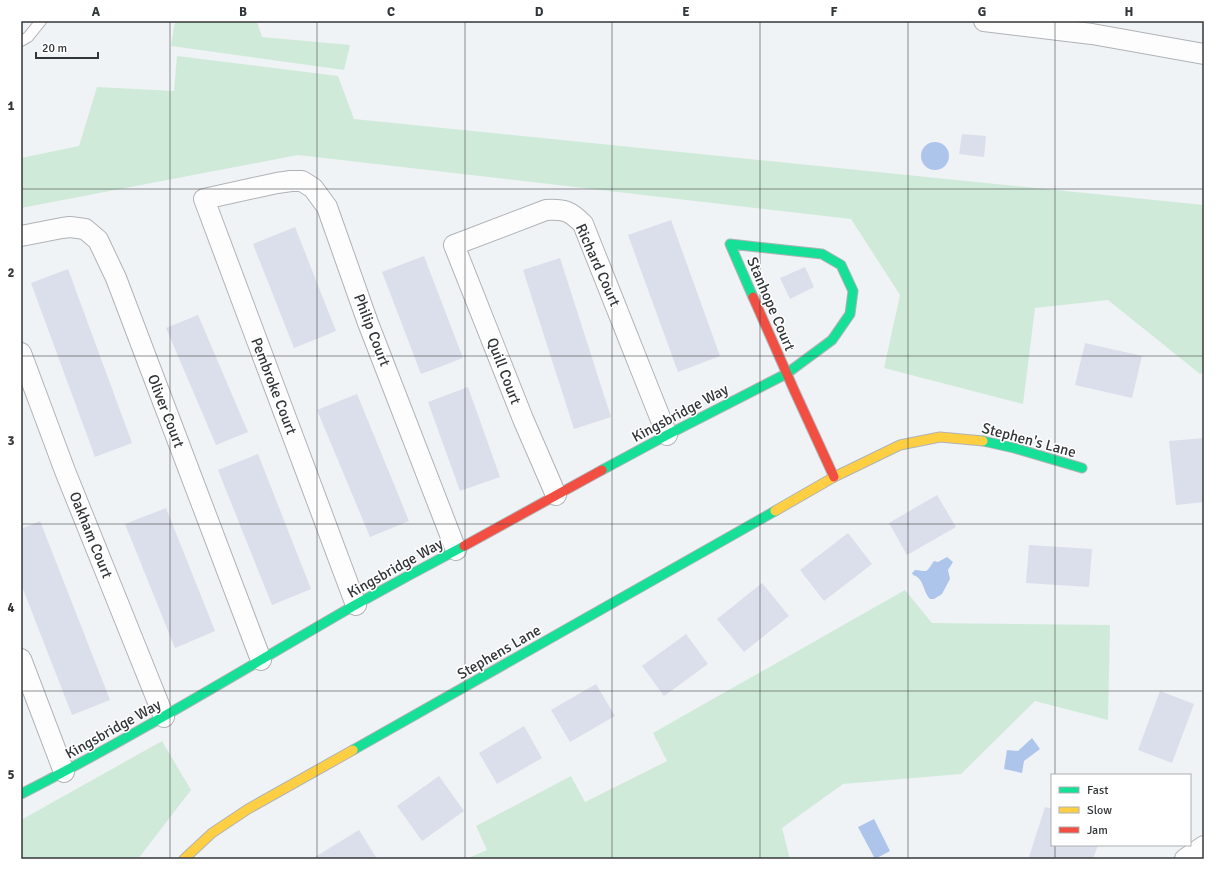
<svg xmlns="http://www.w3.org/2000/svg" width="1225" height="880" font-family="Signika,sans-serif">
<rect width="100%" height="100%" fill="#eff3f6"/>
<!-- green -->
<path fill="#d0eada" d="M175 21H257L262 37 350 45 344 70 171 46Z
M177 56 338 76 354 119 1204 205V372L1200 374 1108 300 1035 308 1023 404 884 368 900 295 851 219 298 155 21 208V158L79 146 97 87 174 91Z
M905 590 932 623 1110 625 1108 720 1035 701 961 774 843 784 782 828 790 859H466L487 850 476 826 571 776 585 802 667 761 653 733Z
M162 741 191 790 138 859H21V820Z"/>
<!-- water -->
<path fill="#adc4eb" d="M921 156a14 14 0 1 1 28 0a14 14 0 1 1-28 0Z
M947 557 953 562 948 570 950 579 942 594 934 599H930C923 592 924 578 913 575L912 573 915 570C929 571 925 574 934 561L938 562Z
M1032 738 1040 749 1024 761 1022 773 1004 769 1007 750 1018 751Z
M874 819 890 851 875 859 858 827Z"/>
<!-- building -->
<path fill="#dbdeeb" d="M962 134 986 136 984 157 959 154Z
M671 220 720 356 678 372 628 235Z
M295 227 336 331 294 348 253 244Z
M424 256 463 358 421 374 382 272Z
M560 258 611 417 574 429 523 270Z
M805 267 814 287 790 299 780 278Z
M68 269 132 443 95 457 31 283Z
M198 315 248 432 216 445 166 328Z
M1085 343 1142 356 1132 398 1075 385Z
M468 387 500 477 460 491 428 402Z
M357 394 409 521 370 537 317 410Z
M1204 438V502L1176 505 1169 441Z
M258 454 311 589 272 605 218 470Z
M937 495 956 527 907 555 889 523Z
M166 508 215 631 175 648 125 524Z
M40 521 110 700 72 715 21 584V529Z
M848 533 872 564 824 601 800 570Z
M1029 545 1092 549 1089 587 1026 583Z
M762 583 789 616 744 652 717 619Z
M686 634 708 664 664 696 642 666Z
M596 684 615 716 570 742 551 710Z
M1160 691 1194 704 1172 763 1138 750Z
M524 726 542 758 497 784 479 753Z
M439 776 464 811 422 841 397 806Z
M1045 807 1052 809V845H1098L1093 859H1035L1029 857Z
M359 830 377 859H317L315 857Z"/>
<g fill="none" stroke-linecap="round" stroke-linejoin="round">
<defs>
<path id="lane" d="M21 41 28 37 41 21"/>
<path id="street" d="M984 21 1092 34 1204 54
M21 236 62 228 70 227 85 229 98 240 116 278 261 660
M21 353 65 471 164 717
M556 495 523 419 454 245 546 210C565 209 570 211 583 224L667 435
M356 605 204 199 277 183 291 181H302L313 188 327 207 368 323 456 550
M21 659 64 772
M1185 859 1204 846"/>
<path id="fast" d="M983 441 1014 448 1082 468
M602 470 667 435 786 374 832 340 850 314 853 291 841 265 822 254 730 244 753 297
M353 750 775 511
M21 794C135 736 244 669 355 605 391 585 428 565 464 546"/>
<path id="slow" d="M775 511 834 477 900 445 940 437 983 441
M184 859 212 833 248 809 353 750"/>
<path id="jam" d="M753 297 794 390 834 477
M464 546 602 470"/>
</defs>
<!-- lane casing -->
<use href="#lane" stroke="#b0b3b6" stroke-width="12"/>
<!-- street casing -->
<use href="#street" stroke="#b0b3b6" stroke-width="22"/>
<!-- fast casing -->
<use href="#fast" stroke="#b0b3b6" stroke-width="11"/>
<!-- slow casing -->
<use href="#slow" stroke="#b0b3b6" stroke-width="11"/>
<!-- jam casing -->
<use href="#jam" stroke="#b0b3b6" stroke-width="11"/>
<!-- lane -->
<use href="#lane" stroke="#fdfdfe" stroke-width="10"/>
<!-- street -->
<use href="#street" stroke="#fdfdfe" stroke-width="20"/>
<!-- fast -->
<use href="#fast" stroke="#16e098" stroke-width="9"/>
<!-- slow -->
<use href="#slow" stroke="#ffcf43" stroke-width="9"/>
<!-- jam -->
<use href="#jam" stroke="#f24e42" stroke-width="9"/>
</g>
<!-- grid -->
<path fill="none" stroke="#333638" stroke-width="1" stroke-opacity="0.55" d="M170 21V859M317 21V859M465 21V859M612 21V859M760 21V859M908 21V859M1055 21V775M21 189H1204M21 356H1204M21 524H1204M21 691H1204M1055 845V859"/>
<g text-anchor="middle" dominant-baseline="central" stroke-width="3" stroke-linejoin="round" paint-order="stroke">
<!-- street labels -->
<g font-size="15" fill="#333638" stroke="#fff">
<text transform="translate(598 265) rotate(66)">Richard Court</text>
<text transform="translate(771 304) rotate(67)">Stanhope Court</text>
<text transform="translate(372 330) rotate(69)">Philip Court</text>
<text transform="translate(504 371) rotate(69)">Quill Court</text>
<text transform="translate(274 386) rotate(69)">Pembroke Court</text>
<text transform="translate(166 411) rotate(69)">Oliver Court</text>
<text transform="translate(680 413) rotate(-28)">Kingsbridge Way</text>
<text transform="translate(1029 440) rotate(15)">Stephen's Lane</text>
<text transform="translate(91 535) rotate(68)">Oakham Court</text>
<text transform="translate(395 568) rotate(-29)">Kingsbridge Way</text>
<text transform="translate(499 652) rotate(-30)">Stephens Lane</text>
<text transform="translate(113 729) rotate(-29)">Kingsbridge Way</text>
</g>
</g>
<!-- border -->
<rect width="1225" height="880" fill="none" stroke="#ffffff" stroke-width="44"/>
<!-- legend -->
<rect x="1051" y="774" width="140" height="72" fill="#ffffff" stroke="#adafaf"/>
<rect x="1059" y="787" width="20" height="6" fill="#16e098" stroke="#adafaf"/>
<text x="1087" y="794" font-size="12" fill="#333638">Fast</text>
<rect x="1059" y="807" width="20" height="6" fill="#ffcf43" stroke="#adafaf"/>
<text x="1087" y="814" font-size="12" fill="#333638">Slow</text>
<rect x="1059" y="827" width="20" height="6" fill="#f24e42" stroke="#adafaf"/>
<text x="1087" y="834" font-size="12" fill="#333638">Jam</text>
<!-- scale -->
<path d="M36 52v6h62v-6" fill="none" stroke="#333638" stroke-width="2"/>
<text x="42" y="52" font-size="12" fill="#333638" stroke="#ffffff" stroke-width="3" paint-order="stroke">20 m</text>
<rect x="22" y="22" width="1181" height="836" fill="none" stroke="#333638" stroke-width="1.5"/>
<g font-size="13" text-anchor="middle" font-weight="bold" fill="#333638">
<text x="96" y="16">A</text>
<text x="243" y="16">B</text>
<text x="391" y="16">C</text>
<text x="539" y="16">D</text>
<text x="686" y="16">E</text>
<text x="834" y="16">F</text>
<text x="982" y="16">G</text>
<text x="1129" y="16">H</text>
<text x="11" y="110">1</text>
<text x="11" y="277">2</text>
<text x="11" y="445">3</text>
<text x="11" y="612">4</text>
<text x="11" y="779">5</text>
</g>
</svg>
